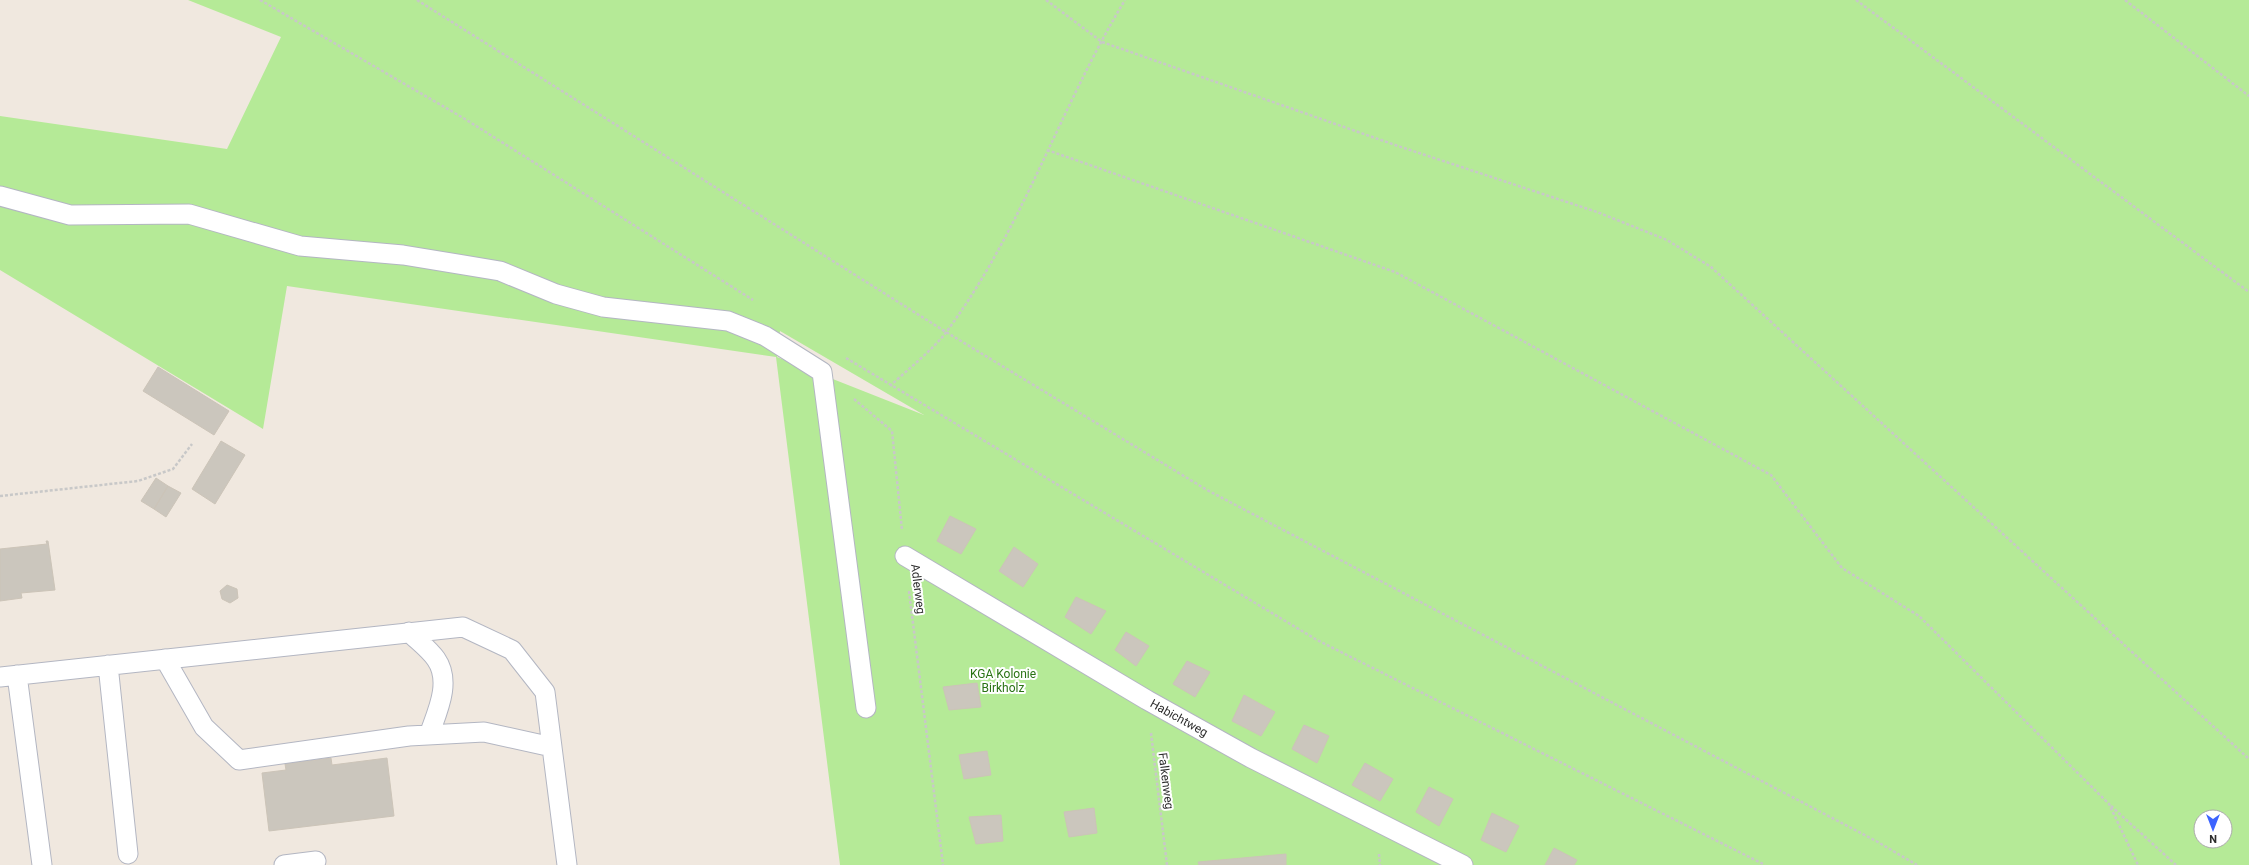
<svg xmlns="http://www.w3.org/2000/svg" width="2249" height="865" font-family="Roboto,sans-serif">
<rect width="100%" height="100%" fill="#f0e8df"/>
<!-- green -->
<path fill="#b5ea97" fill-rule="evenodd" d="M188 0H2249V865H840L776 357 287 286 263 429 0 270V116L227 149 281 37ZM780 331 924 415 777 357ZM2201 817H2225V841H2201Z"/>
<!-- building -->
<path fill="#cbc6bd" stroke="#ccc4b8" d="M158 367 229 411 214 435 143 391Z
M221 441 245 455 215 504 192 489Z
M156 478 168 486 154 509 141 501Z
M168 486 181 493 166 517 154 509Z
M950 516 976 529 961 554 937 541Z
M46 541H48L55 590 21 593 22 598 0 601V549L47 544Z
M1014 547 1038 564 1023 587 999 571Z
M227 585 237 589 238 598 230 603 222 599 220 591Z
M1076 597 1106 611 1091 634 1065 617Z
M1126 632 1149 646 1136 666 1115 650Z
M1187 661 1210 672 1195 697 1173 684Z
M977 683 981 707 949 710 943 687Z
M1244 695 1275 712 1261 736 1232 721Z
M1304 725 1329 736 1317 763 1292 749Z
M987 751 991 775 964 779 959 755Z
M331 758 332 765 387 758 394 816 269 831 262 773 286 770 285 764Z
M1365 763 1393 779 1380 801 1352 785Z
M1429 787 1453 799 1439 826 1416 812Z
M1094 808 1097 833 1069 837 1064 812Z
M1492 813 1519 826 1506 852 1481 840Z
M1001 815 1003 841 976 844 969 817Z
M1554 848 1577 860 1574 865H1545Z
M1286 854V865H1199L1198 862Z"/>
<g fill="none" stroke-linecap="round" stroke-linejoin="round">
<defs>
<path id="service" d="M0 196 70 215 189 214 300 246 403 255 500 271 556 294 603 307 728 321 765 336 822 372 866 708
M905 556 1147 700 1251 758 1463 865
M409 632C418 641 429 649 436 659 452 682 437 712 429 735
M165 659 204 727 239 760 409 736 484 732 552 747
M108 665 128 854
M17 675 42 865
M0 677 463 627 512 650 545 692 567 865
M284 865 316 861"/>
</defs>
<!-- service casing -->
<use href="#service" stroke="#b3b6c2" stroke-width="21"/>
<!-- path -->
<path stroke="#c8c8c8" stroke-width="2.5" stroke-dasharray="3 2" stroke-linecap="butt" d="M260 0 465 119 753 300
M417 0 946 332 1207 490 1876 841 1917 865
M1046 0 1102 42 1398 146 1597 212 1667 240 1711 267 2249 759
M1856 0 2249 292
M2125 0 2249 96
M1047 150 1395 272 1771 475 1842 568 1919 616 2109 804 2138 865
M846 358 1317 640 1765 865
M890 386C907 370 934 349 947 331 1022 230 1060 107 1125 0
M854 399 892 431 902 530
M0 496 138 481 173 469 192 444
M909 591 943 865
M1151 733 1167 865
M2111 806 2176 865
M1379 854 1380 865"/>
<!-- service -->
<use href="#service" stroke="#fff" stroke-width="19"/>
</g>
<g text-anchor="middle" dominant-baseline="central" stroke-width="4" stroke-linejoin="round" paint-order="stroke">
<!-- street labels -->
<g font-size="12" fill="#2d2d2d" stroke="#fff">
<text transform="translate(918 589) rotate(83)">Adlerweg</text>
<text transform="translate(1179 718) rotate(29)">Habichtweg</text>
<text transform="translate(1166 781) rotate(83)">Falkenweg</text>
</g>
<!-- park labels -->
<g font-size="12" fill="#2a7314" stroke="#fff">
<text x="1003" y="674">KGA Kolonie<tspan x="1003" dy="14">Birkholz</tspan></text>
</g>
</g>
<!-- north arrow -->
<g transform="translate(2213 829) rotate(180)"><circle r="19" fill="#ffffff" stroke="#ababab"/>
<path d="M0-3L7 15L0 10L-7 15Z" fill="#3d64ff"/>
<text y="-6" font-size="11" font-weight="bold" text-anchor="middle" fill="#2d2d2d">N</text>
</g>
</svg>
